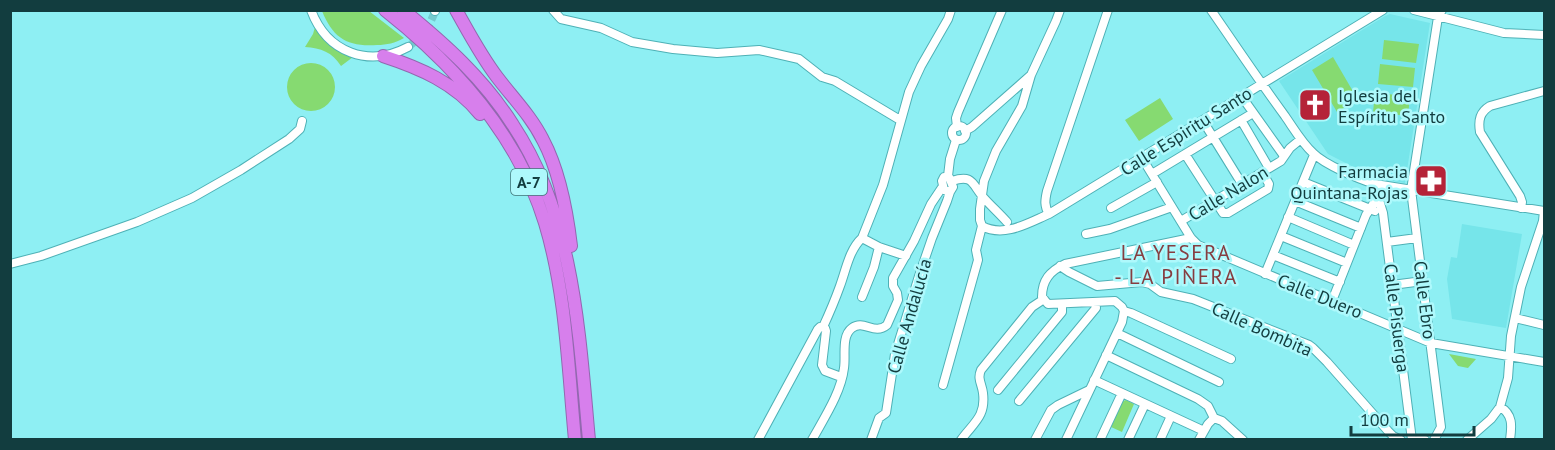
<svg xmlns="http://www.w3.org/2000/svg" width="1555" height="450" font-family="'PT Sans',sans-serif">
<rect width="100%" height="100%" fill="#8eeff3"/>
<!-- built -->
<path fill="#76e5ea" d="M1390 14 1430 23 1405 183 1375 178 1328 154 1279 81 1385 16Z
M1462 224 1522 234 1506 328 1452 319 1447 279 1451 257 1457 258Z"/>
<!-- green -->
<path fill="#86da71" d="M322 11H369L404 38C395 43 387 45 377 45 347 47 333 38 322 11Z
M315 27C327 42 335 50 353 57L341 66C332 52 321 48 305 47L313 34Z
M1384 40 1419 44 1416 63 1382 59Z
M1333 57 1358 100 1337 112 1312 70Z
M287 87a24 24 0 1 1 48 0a24 24 0 1 1-48 0Z
M1380 64 1415 68 1413 87 1378 84Z
M1375 93 1410 96 1408 116 1373 112Z
M1160 98 1173 119 1139 141 1125 120Z
M1449 354 1476 359 1468 368 1458 366Z
M1126 400 1134 404 1122 432 1111 427 1123 401Z"/>
<g fill="none" stroke-linecap="round" stroke-linejoin="round">
<!-- minor-tunnel -->
<path stroke="#75cbcf" stroke-width="8" stroke-dasharray="8 4" stroke-linecap="butt" d="M408 47C421 37 430 26 435 11"/>
<defs>
<path id="minor" d="M311 10C327 53 369 68 408 47
M553 10 561 19 601 28 632 42 673 49 717 53 759 50 799 59 822 77 835 81 900 120
M1211 10C1236 46 1260 82 1285 116 1294 129 1302 143 1313 153 1325 165 1359 179 1375 184L1544 211
M1414 10 1504 33 1544 35
M435 11V10
M1242 97 1284 156
M1241 120 1269 168
M1203 121 1242 184
M952 133a7 7 0 1 1 14 0a7 7 0 1 1-14 0Z
M957 127 956 118 958 112 1002 10
M965 131 972 127 1031 75
M1185 154 1223 213H1228L1268 189 1269 184 1262 172
M1142 158 1191 238 1198 245 1431 343 1544 362
M1152 174 1253 113
M948 176 950 159 956 140
M944 177H949L953 187 950 192 944 190 942 181Z
M952 181C973 174 972 184 983 197 990 205 999 213 1007 222
M1303 182 1375 211
M1378 197 1383 213 1412 440
M1295 201 1361 228
M1111 208 1157 182
M1521 208 1522 202 1520 196 1480 132C1478 120 1480 112 1490 106L1544 91
M1049 214C1044 206 1045 200 1047 191L1108 10
M1288 217 1354 245
M1181 221 1281 161 1290 148 1301 139
M982 226C1004 238 1028 223 1049 214L1383 10
M1086 234 1110 229 1172 207
M1281 236 1347 263
M862 238 879 247 906 256
M1387 242 1417 238
M1273 255 1340 282
M10 264 41 256 137 222 192 198 241 170 289 139 300 129 302 121
M1060 266 1069 272 1097 286 1142 282 1150 284 1161 292 1193 299 1309 345 1313 348 1327 362 1388 431 1393 436 1401 440
M1265 274 1314 155
M1392 285 1423 281
M862 297 874 267 879 247
M1332 301 1366 215 1379 195
M1124 311 1122 307 1115 301 1048 304 1042 297C1042 280 1050 271 1065 264L1191 238
M1124 311 1131 313 1231 359
M1515 318 1544 325
M823 327C829 314 835 300 840 286 846 270 849 250 862 238L883 185 909 92 921 66 948 19 951 10
M1117 333 1219 382
M1106 355 1198 399 1208 406 1214 418
M1094 380 1204 431
M943 385 978 260 976 250 982 226 980 220V209L984 181 996 151 1022 106 1031 75 1056 21 1060 10
M998 390 1062 312V304
M1019 401 1096 308 1095 302
M1500 407C1513 414 1512 426 1510 440
M1214 418 1222 421 1243 440
M758 440 818 329 820 327 825 328 826 331 822 365 825 371 841 377
M812 440C824 418 841 393 844 368 846 356 841 336 852 328 864 319 874 336 887 325L898 300 897 293 893 286V278L914 241 931 204 943 186
M871 440 879 418 886 413 895 354 919 276 932 238 947 201 950 192
M961 440C973 423 986 417 983 393 982 384 977 379 981 370L1032 307 1044 299
M1035 440 1051 410 1058 405 1089 390
M1066 440 1122 322 1124 311
M1100 440 1122 393
M1128 440 1145 404
M1160 440 1171 416
M1199 440 1208 424 1214 418
M1417 440H1425
M1434 440 1441 427 1411 190 1438 17 1442 10
M1467 440 1491 419 1500 407 1508 378 1511 336 1521 287 1543 221 1544 211"/>
<path id="highway" d="M385 10C456 66 518 135 545 223 566 292 568 367 575 440
M403 10C445 44 484 79 513 125 574 217 579 332 589 440
M456 10C469 33 481 56 497 77 513 98 531 116 543 140 559 170 567 212 571 246
M383 56C420 68 455 83 480 114"/>
</defs>
<!-- minor casing -->
<use href="#minor" stroke="#4eb1b6" stroke-width="10"/>
<!-- highway casing -->
<use href="#highway" stroke="#9268af" stroke-width="14"/>
<!-- minor -->
<use href="#minor" stroke="#fff" stroke-width="8"/>
<!-- highway -->
<use href="#highway" stroke="#d77fec" stroke-width="12"/>
</g>
<!-- icons -->
<defs>
<symbol id="church-square" viewBox="-11 -11 22 22"><rect x="-9" y="-9" width="18" height="18" rx="4" fill="#b52338" stroke="#aef9fc"/><path d="M-1.2-6h2.4v3.5h3.3v2.4h-3.3V6h-2.4V-.1h-3.3v-2.4h3.3Z" fill="#fff"/></symbol>
<symbol id="pharmacy-square" viewBox="-11 -11 22 22"><rect x="-9" y="-9" width="18" height="18" rx="4" fill="#b52338" stroke="#aef9fc"/><path d="M-2-6h4v4h4v4h-4v4h-4v-4h-4v-4h4Z" fill="#fff"/></symbol>
</defs>
<g fill-rule="evenodd">
<use href="#church-square" x="1296" y="86" width="38" height="38"/>
<use href="#pharmacy-square" x="1412" y="162" width="38" height="38"/>
</g>
<g text-anchor="middle" dominant-baseline="central" stroke-width="5" stroke-linejoin="round" paint-order="stroke">
<!-- shield labels -->
<rect fill="#aef9fc" stroke="#417578" stroke-width="1.5" x="511" y="169" width="36" height="26" rx="4.5"/>
<g font-size="16" font-weight="bold" fill="#123d3f">
<text x="529" y="182">A-7</text>
</g>
<!-- poi labels -->
<g font-size="18" fill="#123d3f" stroke="#aef9fc" text-anchor="start">
<text x="1338" y="95">Iglesia del<tspan x="1338" dy="21">Espíritu Santo</tspan></text>
<text x="1408" y="171" text-anchor="end">Farmacia<tspan x="1408" dy="21">Quintana-Rojas</tspan></text>
</g>
<!-- street labels -->
<g font-size="18" fill="#123d3f" stroke="#aef9fc">
<text transform="translate(1186 131) rotate(-32)">Calle Espiritu Santo</text>
<text transform="translate(1228 193) rotate(-31)">Calle Nalon</text>
<text transform="translate(1320 296) rotate(22)">Calle Duero</text>
<text transform="translate(1425 300) rotate(83)">Calle Ebro</text>
<text transform="translate(909 316) rotate(-74)">Calle Andalucía</text>
<text transform="translate(1397 318) rotate(83)">Calle Pisuerga</text>
<text transform="translate(1262 329) rotate(24)">Calle Bombita</text>
</g>
<!-- quarter labels -->
<g font-size="21" letter-spacing="1.5" fill="#863d40" stroke="#aef9fc">
<text x="1176" y="252">LA YESERA<tspan x="1176" dy="24">- LA PIÑERA</tspan></text>
</g>
</g>
<!-- border -->
<rect width="1555" height="450" fill="none" stroke="#123d3f" stroke-width="24"/>
<!-- scale -->
<path d="M1351 426v9h123v-9" fill="none" stroke="#123d3f" stroke-width="3"/>
<text x="1360" y="426" font-size="18" fill="#123d3f" stroke="#aef9fc" stroke-width="4.5" paint-order="stroke">100 m</text>
</svg>
